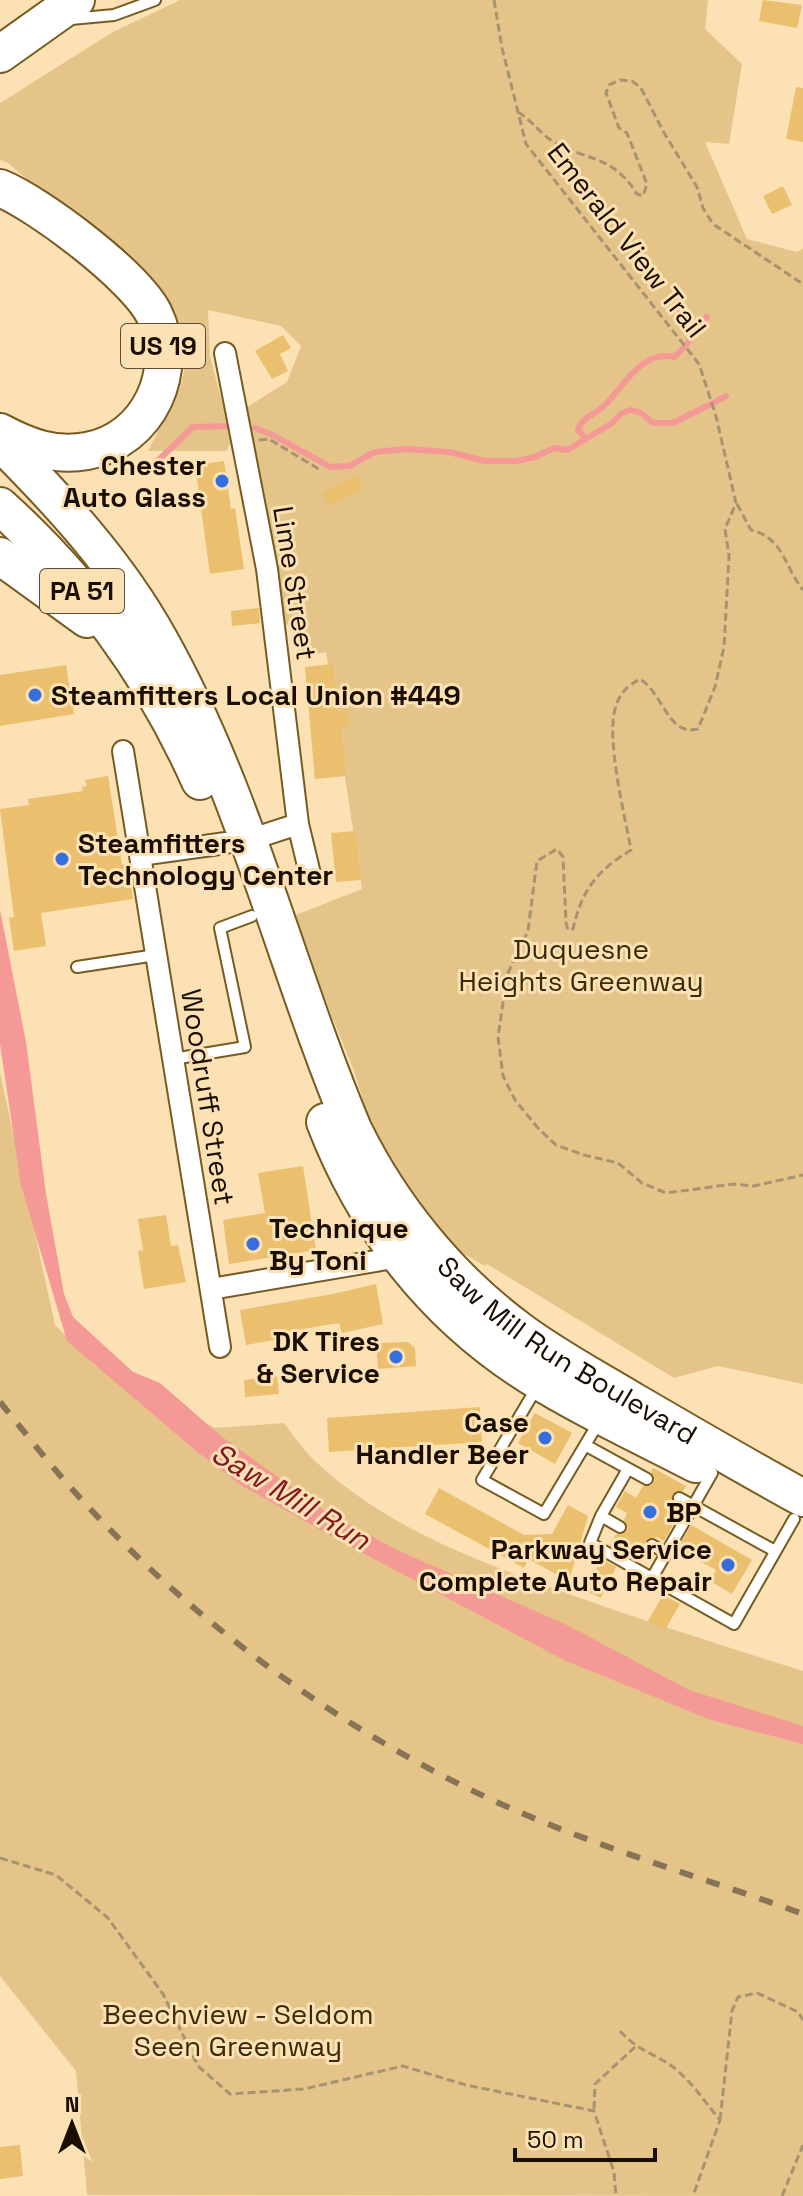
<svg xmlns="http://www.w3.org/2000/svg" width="803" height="2196" font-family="'Space Grotesk',sans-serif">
<rect width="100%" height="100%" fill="#fbe1b3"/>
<!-- green -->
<path fill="#e4c489" d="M180 0H708L705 29 742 64 729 144 705 142 747 239 797 252 803 248V1384L718 1366 674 1378 487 1264 485 1266 452 1247 449 1239 438 1232 372 1129 354 1071 314 972 296 915 362 889 326 652 299 657 294 624 285 625 247 407 287 382 301 346 281 326 208 310 210 357 232 439 226 451H148L180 388 186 364 181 330 162 293 8 163 0 160V103L113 32Z
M0 1073 55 1325 97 1367 215 1428 284 1423C294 1436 303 1450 315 1461 385 1527 477 1561 566 1593 644 1621 724 1646 803 1671V2196L87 2195 76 2071 0 1976Z"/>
<!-- water -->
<path fill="#f49995" d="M0 910 26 1042 46 1194 64 1294 73 1317 133 1372 160 1383 222 1437 324 1510 397 1550 569 1626 689 1690 803 1726V1744L711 1720 564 1660 342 1542 241 1485 196 1451 67 1341 21 1185 0 1044Z"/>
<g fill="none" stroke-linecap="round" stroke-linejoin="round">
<!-- stream -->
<path stroke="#f49995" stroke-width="6" d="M686 345 707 317
M715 402 726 396
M255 428 273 435 330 467 349 466 375 452 406 449 449 452 485 461H517L535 457 554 448 567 450 611 424 622 413 631 410 641 413 653 423H673L711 404
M585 438 578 430C582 417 596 414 605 405 625 385 641 350 675 357L684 347
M147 471 193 427 233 426"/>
</g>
<!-- building -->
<path fill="#eabf6e" d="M763 0 802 5 797 28 759 21Z
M796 87 803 88V142L786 139Z
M783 186 792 205 772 214 763 196Z
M283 335 291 348 280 354 288 371 272 379 255 351Z
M224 461 231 509 235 508 244 569 210 574 195 465Z
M356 475 363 489 329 506 322 493Z
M259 608 260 623 232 626 231 611Z
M333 664 337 711 348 710 350 726 341 727 346 776 315 779 305 667Z
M66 665 74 714 0 726V675Z
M108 776 122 865 127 864 133 899 41 913 46 946 14 951 9 918 14 917 0 809 29 805 28 799 83 791 82 787 87 786 85 780Z
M355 831 361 880 336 882 331 833Z
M303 1166 316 1250 229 1264 223 1220 265 1213 258 1173Z
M166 1215 171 1246 178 1245 186 1282 144 1289 138 1251 143 1250 138 1219Z
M376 1284 383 1324 342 1333 339 1323 291 1331 292 1337 246 1345 240 1310 333 1294Z
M408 1342 415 1348 416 1366 378 1369 376 1343Z
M277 1376 279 1394 245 1397 244 1380Z
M480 1407 482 1442 329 1452 327 1418Z
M535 1413 572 1433 555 1464 518 1443Z
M653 1468 686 1486 683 1491H676L672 1495 675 1505 670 1513 678 1517 664 1541 657 1537 646 1540 644 1546 648 1552 643 1561 610 1545 616 1534H623L628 1528 624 1520 627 1513 616 1507 625 1491 636 1498 643 1486 652 1485 655 1480 651 1472Z
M439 1488 524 1535 552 1534 568 1505 588 1516 569 1581 528 1559 524 1568 425 1514Z
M691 1525 752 1560 732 1594 710 1581 716 1570 678 1549Z
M602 1559 616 1567 601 1598 584 1590Z
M663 1595 680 1604 665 1630 648 1621Z
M20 2145 23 2176 0 2179V2147Z"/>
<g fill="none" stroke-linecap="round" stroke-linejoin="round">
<defs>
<path id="lane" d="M71 19 114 15 155 0
M77 967 156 955
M173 1059 245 1047 220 928 252 916
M537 1387 482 1480 544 1514 600 1420
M585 1445 647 1479
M628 1469 601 1516 590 1543 652 1578 712 1473
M679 1498 775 1551
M601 1516 620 1527
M652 1545 666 1553
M652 1578 734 1624 794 1519"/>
<path id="street" d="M225 353 267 569 298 824 310 874
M123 751 220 1347
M249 840 298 824
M140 855 226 843
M211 1289 399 1257"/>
<g id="highway">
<path d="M0 54 76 0"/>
<path d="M0 188C39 204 135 276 154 314 181 370 149 440 87 451 55 457 28 447 0 432"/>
<path id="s1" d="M0 442C60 502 118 565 159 639 246 794 285 967 353 1129 391 1207 449 1278 519 1330 555 1357 595 1378 633 1401 690 1434 746 1467 803 1498"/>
<path d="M0 506C86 584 153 675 200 781"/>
<path d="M0 556 87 619"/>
<path d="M325 1122C365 1226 434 1315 529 1375 582 1408 640 1435 696 1464"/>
</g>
</defs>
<!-- lane casing -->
<use href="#lane" stroke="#775b21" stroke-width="14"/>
<!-- street casing -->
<use href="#street" stroke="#775b21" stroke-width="24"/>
<!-- highway casing -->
<use href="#highway" stroke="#775b21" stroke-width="40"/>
<!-- path -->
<path stroke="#a89371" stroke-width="3" stroke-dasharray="8 4" stroke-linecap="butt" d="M494 0 502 48 526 144 699 364 716 416 736 503 725 529 729 556 724 647 715 687 698 729C667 736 664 694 640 679 627 686 620 693 616 706 605 737 625 816 631 850 597 871 582 889 573 929L568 930 566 923 563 857 557 849 537 861 528 931 507 975 498 1037 503 1076 515 1100 538 1128 556 1145 584 1155 618 1163 642 1183 666 1193 734 1184 754 1186 803 1175
M518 112C531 120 540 133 552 141 588 162 612 154 637 194L643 196 647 184 627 133 619 128 606 93 609 85 620 80 632 81 641 88 663 131 697 187 703 208 713 224 803 284
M259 440 269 439 322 471
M737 504 751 530C783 537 785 568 803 590
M0 1858 56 1875 108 1918 163 1994 198 2066 230 2094 304 2089 403 2066 466 2085 594 2111 614 2172 616 2196
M620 2031C638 2051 654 2053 673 2067 692 2082 705 2102 720 2120L693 2196
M594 2109 595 2084 635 2047
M720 2120 732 2011 738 1997 757 1993 798 2012 803 2020
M782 2196 803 2145"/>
<!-- lane -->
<use href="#lane" stroke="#fff" stroke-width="10"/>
<!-- street -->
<use href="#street" stroke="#fff" stroke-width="20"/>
<!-- highway -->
<use href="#highway" stroke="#fff" stroke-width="36"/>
<!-- rail -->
<path stroke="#877457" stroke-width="6" stroke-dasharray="14 14" stroke-linecap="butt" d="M0 1402C27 1435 53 1469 82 1500 192 1621 341 1730 490 1799 591 1846 699 1876 803 1914"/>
</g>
<!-- markers -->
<g fill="#376edd" stroke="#fbe1b3" stroke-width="3">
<circle cx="222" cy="481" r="8"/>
<circle cx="35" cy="695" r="8"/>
<circle cx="62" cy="859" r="8"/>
<circle cx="253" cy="1244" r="8"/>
<circle cx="396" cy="1357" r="8"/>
<circle cx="545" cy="1438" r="8"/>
<circle cx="650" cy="1512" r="8"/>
<circle cx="728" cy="1565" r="8"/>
</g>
<g text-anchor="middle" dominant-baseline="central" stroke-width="6" stroke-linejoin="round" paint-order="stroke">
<!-- shield labels -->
<g fill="#fbe1b3" stroke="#5d4d36" stroke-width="2">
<rect x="121" y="324" width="84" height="44" rx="6"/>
<rect x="40" y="569" width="84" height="44" rx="6"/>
</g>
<g font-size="26" font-weight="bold" fill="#190e00">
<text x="163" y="346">US 19</text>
<text x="82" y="591">PA 51</text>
</g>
<!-- street labels -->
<g font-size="28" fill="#190e00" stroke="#fbe1b3">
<text transform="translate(627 240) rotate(52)">Emerald View Trail</text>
<text transform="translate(295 583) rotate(81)">Lime Street</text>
<text transform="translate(208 1097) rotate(81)">Woodruff Street</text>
<text stroke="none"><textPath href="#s1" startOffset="1096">Saw Mill Run Boulevard</textPath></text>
</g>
<!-- poi labels -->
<g font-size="28" font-weight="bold" fill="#190e00" stroke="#fbe1b3" text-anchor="end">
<text x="206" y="465">Chester<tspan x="206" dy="32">Auto Glass</tspan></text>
<text x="51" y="695" text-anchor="start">Steamfitters Local Union #449</text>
<text x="78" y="843" text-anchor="start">Steamfitters<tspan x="78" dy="32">Technology Center</tspan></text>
<text x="269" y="1228" text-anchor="start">Technique<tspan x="269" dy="32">By Toni</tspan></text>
<text x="380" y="1341">DK Tires<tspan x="380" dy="32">&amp; Service</tspan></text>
<text x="529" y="1422">Case<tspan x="529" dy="32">Handler Beer</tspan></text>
<text x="666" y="1512" text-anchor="start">BP</text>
<text x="712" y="1549">Parkway Service<tspan x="712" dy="32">Complete Auto Repair</tspan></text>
</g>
<!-- park labels -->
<g font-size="28" fill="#3b2a05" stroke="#fbe1b3">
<text x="581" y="949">Duquesne<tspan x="581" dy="32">Heights Greenway</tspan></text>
<text x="238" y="2014">Beechview - Seldom<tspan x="238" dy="32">Seen Greenway</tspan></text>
</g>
<!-- water labels -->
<g font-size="30" font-style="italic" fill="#811721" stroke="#fbe1b3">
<text transform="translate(291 1496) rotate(31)">Saw Mill Run</text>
</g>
</g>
<!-- north arrow -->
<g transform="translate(72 2124)" stroke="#fbe1b3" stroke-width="6" paint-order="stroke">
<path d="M0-6L14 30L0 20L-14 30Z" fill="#190e00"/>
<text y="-12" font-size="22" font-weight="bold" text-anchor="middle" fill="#190e00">N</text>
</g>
<!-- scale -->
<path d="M515 2148v12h140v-12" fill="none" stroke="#190e00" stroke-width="4"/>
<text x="527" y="2148" font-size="24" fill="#190e00" stroke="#fbe1b3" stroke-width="6" paint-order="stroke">50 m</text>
</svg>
